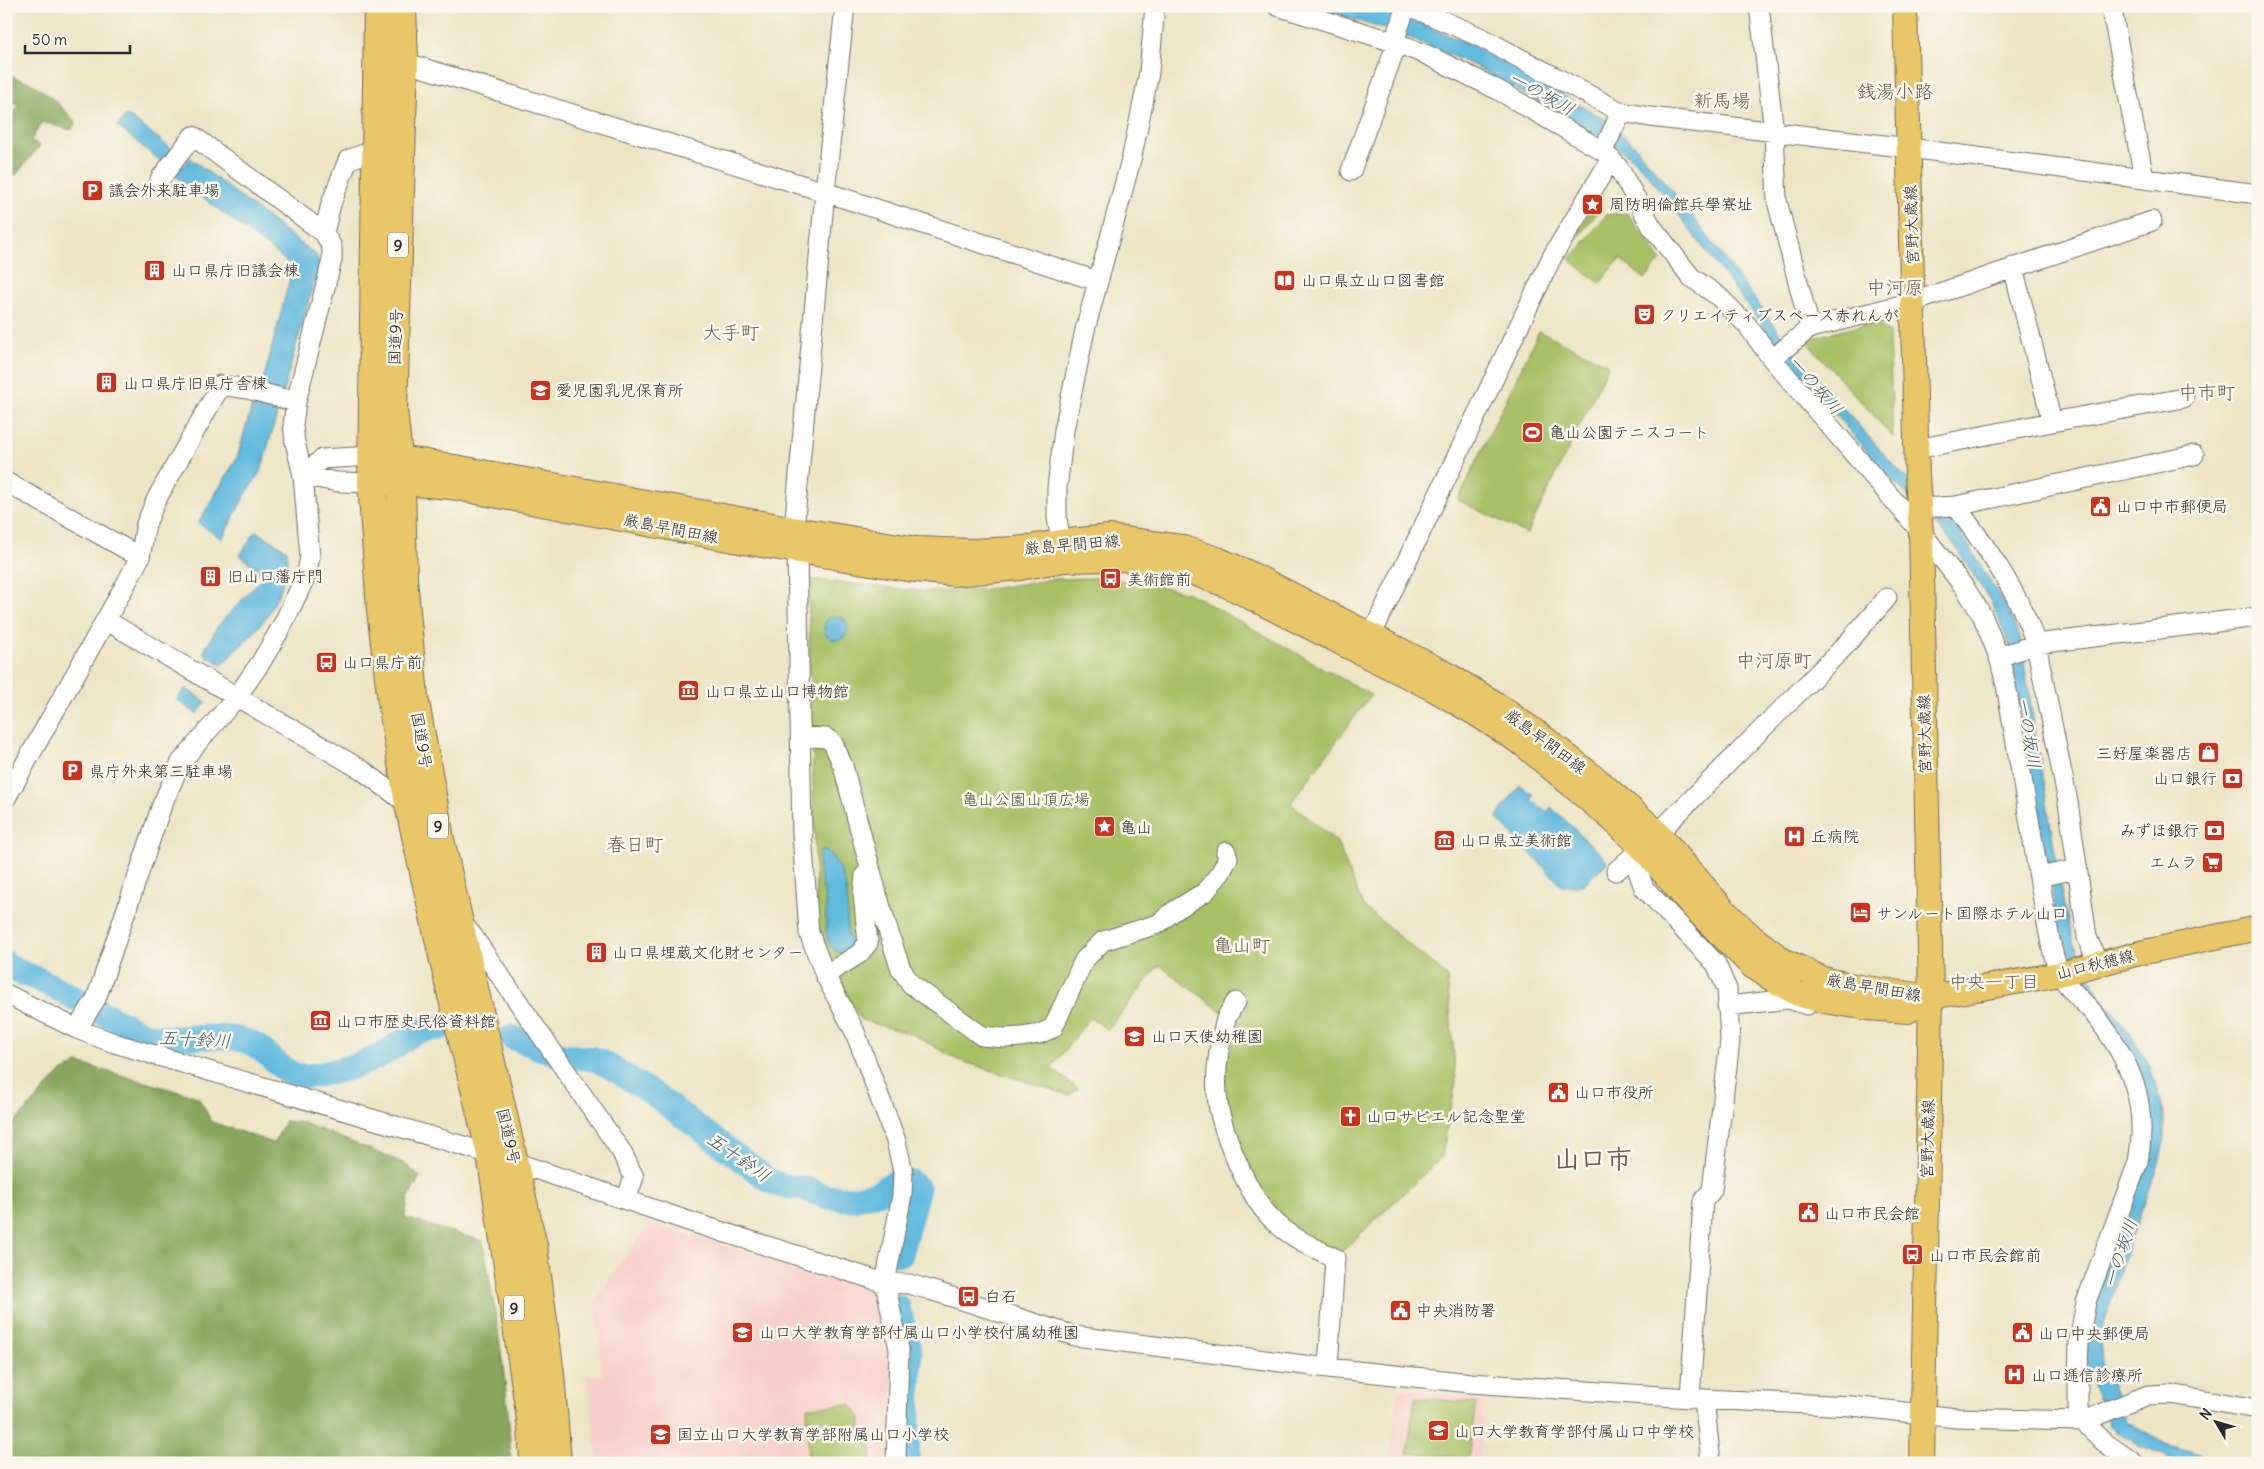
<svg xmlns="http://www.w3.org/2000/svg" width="2264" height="1469" font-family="Delius,'Klee One',sans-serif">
<rect width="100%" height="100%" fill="#fbf7ec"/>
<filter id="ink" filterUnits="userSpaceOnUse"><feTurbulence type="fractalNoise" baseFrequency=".02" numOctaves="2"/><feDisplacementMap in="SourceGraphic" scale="10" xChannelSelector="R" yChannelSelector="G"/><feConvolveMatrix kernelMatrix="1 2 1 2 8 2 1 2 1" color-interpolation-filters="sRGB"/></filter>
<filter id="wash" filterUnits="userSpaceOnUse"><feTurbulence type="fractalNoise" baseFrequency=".0096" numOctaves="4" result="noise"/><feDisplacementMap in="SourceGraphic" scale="20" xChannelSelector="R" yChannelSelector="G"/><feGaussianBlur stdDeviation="1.12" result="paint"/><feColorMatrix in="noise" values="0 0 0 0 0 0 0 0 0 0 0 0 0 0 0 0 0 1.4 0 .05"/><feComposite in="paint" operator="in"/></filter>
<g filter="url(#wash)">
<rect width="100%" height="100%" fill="#ede5c6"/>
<!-- built -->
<path fill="#f7d0c9" d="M649 1223 862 1288 883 1302 894 1363 889 1463H598L586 1375 602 1376 595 1300Z
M1398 1388 1484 1398 1479 1463H1390Z"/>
<!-- green -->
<path fill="#a9c166" stroke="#6a7648" d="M1598 196V212L1565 253Z
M1627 213 1661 260 1645 279 1620 259 1600 283 1570 260 1606 215Z
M1875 322 1889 332 1893 437 1805 340Z
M1539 331 1609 365 1527 534 1458 500Z
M1093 578 1141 582 1189 593 1371 695 1291 803 1337 842 1363 906 1447 976 1456 1081 1442 1157 1335 1258 1270 1217 1225 1127 1226 1015 1159 965 1108 1030 1090 1018 1051 1068 1078 1089 1069 1095 958 1060 914 1035 861 1020 817 936 808 579 928 592 988 589 1055 579Z
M1415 1397 1476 1403 1468 1459 1407 1453Z
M850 1404 861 1417V1440L872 1441 871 1463H808L807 1407Z"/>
<!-- forest -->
<path fill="#86a75b" stroke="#586943" d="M6 70C11 78 18 78 26 81 46 90 61 106 76 122L71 130 42 122 31 140 40 146 16 175 6 171V125L19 105 6 98Z
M78 1063 198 1097 212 1122 274 1143 285 1121 304 1123 404 1163 420 1177 408 1199 405 1218 483 1241C496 1314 509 1388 511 1463H6V1132L60 1073Z"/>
<!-- water -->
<path fill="#62badf" stroke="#467285" d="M1309 6H1372L1389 11 1472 45 1605 119 1635 146 1688 210 1792 349 1895 467 1957 527 2005 605 2020 637 2063 902 2074 942 2097 992 2131 1035 2150 1066 2164 1113V1142L2157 1170 2121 1267 2100 1338 2102 1363 2126 1421 2171 1446 2232 1463H2182L2139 1446 2109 1425 2088 1370 2086 1356 2093 1305 2150 1121 2148 1097 2142 1075 2084 984 2059 931 2009 642 1992 604 1954 544 1882 469 1785 355 1649 176 1634 160 1614 145 1475 66 1401 34Z
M127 115 171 148 162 162 117 126Z
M190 158 316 255 319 264 261 471 244 497 222 539 198 523 237 458 253 402 266 370 292 270 290 264 175 176Z
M256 531 287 550C288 585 271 616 247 640 239 648 228 656 223 665L203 654 217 627 264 576 240 555Z
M824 628a12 12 0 1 1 24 0a12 12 0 1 1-24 0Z
M185 688 206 702 197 714 177 700Z
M1520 785 1534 795 1531 800 1547 812 1551 807 1606 859 1607 863 1583 885 1562 886 1496 818Z
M827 850C838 862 846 880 847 896 849 918 843 926 853 949L843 954C837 952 833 950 830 945 823 932 827 920 826 906 824 886 816 871 820 851Z"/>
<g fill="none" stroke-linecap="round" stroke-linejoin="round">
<!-- river -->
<path stroke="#62badf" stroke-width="25" d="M6 963 17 971 40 980 145 1035C178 1043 221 1030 251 1043 272 1053 283 1079 309 1076 332 1073 359 1066 379 1056 404 1043 408 1029 440 1028
M511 1037 562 1056 594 1059 609 1066 652 1093 770 1181 783 1186 802 1188 828 1197 851 1199 877 1193 895 1182H910L918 1188 900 1254
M898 1307 910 1351 907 1463"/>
</g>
</g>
<g filter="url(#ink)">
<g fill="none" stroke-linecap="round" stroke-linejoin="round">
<defs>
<path id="minor" d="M845 6 825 192 794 529 797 550 802 833 809 933 825 975 855 1032 896 1141 903 1172 902 1195 885 1283 899 1349 896 1463
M1277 6 1397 43 1427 55 1498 90 1603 151 1618 167 1652 227 1691 277 1718 296 1747 325 1772 359 1921 532 1965 588 1982 615 1999 657 2006 685C2017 751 2029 817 2040 883 2045 907 2050 955 2061 975 2070 992 2084 1001 2095 1015 2131 1061 2149 1104 2138 1162L2086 1302 2079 1341 2078 1379V1409L2083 1421 2104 1442 2134 1463
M1409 6 1480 37 1621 112 1650 117 1909 148 2258 194
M1759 6 1774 132 1777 201 1810 328
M2111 6 2144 178
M1394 42 1406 6
M404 62 825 192 1097 281
M1603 151 1621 112
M1351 171 1397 43
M324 233 331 204 348 160 377 149
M2013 267 2052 422
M1772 359 1810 328 1913 302 2152 221
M1917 449 2052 422 2184 398
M303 476 322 459 372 456
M303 476 338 482 372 483
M6 482 140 557
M1956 506C1988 550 2019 592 2036 644L2068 802 2087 937 2098 964
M1920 508 1956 506 2194 455
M1063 554 1057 518V488L1064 430 1085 330 1132 156 1149 73 1155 6
M107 621 362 770 409 805
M1371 636 1552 257 1611 159
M1999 657 2036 644 2258 617
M801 736 826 738 833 743 843 766 877 894 894 949 901 969 911 984 982 1036 1004 1038 1022 1037 1039 1034 1053 1028 1084 960 1103 941 1158 924 1174 911 1205 892 1221 872 1228 858 1226 852
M6 798 127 582 140 557 146 524 157 498 221 385 248 389 296 402
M1633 857 1644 888 1716 964 1727 989 1730 1041 1712 1190 1703 1201 1690 1398
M1616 871 1649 842 1843 648 1887 598
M2039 877 2077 869
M462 923 472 935 621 1151 634 1177 626 1200
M825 975 859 954 868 943 863 894 865 875 868 872
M6 994 77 1029 114 1043 491 1154 691 1222 885 1283 909 1284 930 1290 1075 1336 1328 1368 1471 1383 1704 1399 1852 1406 1956 1418 2083 1421 2148 1395 2170 1394 2258 1409
M1236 1002C1233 1007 1228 1013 1226 1019 1220 1041 1215 1071 1217 1094 1219 1127 1248 1195 1271 1218 1289 1237 1312 1247 1335 1258L1328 1368
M1727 1006 1789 999 1807 1005
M77 1029 96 999 162 805 181 762 236 698 261 662 281 628 306 576 310 557 303 476 295 442 293 425 296 402 332 260V247L324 233 193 136 160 179
M1704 1399 1711 1463"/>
<path id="major" d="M1905 6 1917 476 1921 532 1931 997 1922 1463
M379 456 427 462 794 529 917 549 972 551 1016 549 1060 542 1109 537 1181 547 1217 559 1249 573 1445 673 1493 702 1543 737 1599 781 1657 832 1724 910 1752 937 1783 960 1823 979 1853 986 1931 997 2060 974 2144 952 2258 928
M372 483H401L451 487 744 542 907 569 954 574 1020 568 1064 560 1111 559 1140 560 1180 568 1226 585 1433 689 1476 714 1524 745 1615 822 1642 848 1696 910 1752 966 1778 983 1798 994 1818 1000 1868 1008 1908 1011 1931 997"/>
<path id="highway" d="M378 6 372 483 381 610 392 702 409 805 449 983 491 1154 532 1426 534 1463
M402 6 404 62 393 410 401 483 403 579 414 697 441 844 533 1246 550 1374 557 1463"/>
</defs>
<!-- minor casing -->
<use href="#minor" stroke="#6f6c61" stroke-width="21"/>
<!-- major casing -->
<use href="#major" stroke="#6f6c61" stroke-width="26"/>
<!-- highway casing -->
<use href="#highway" stroke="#6f6c61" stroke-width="30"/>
<!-- minor -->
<use href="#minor" stroke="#fff" stroke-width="19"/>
<!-- major -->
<use href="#major" stroke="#e9c769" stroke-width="24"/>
<!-- highway -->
<use href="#highway" stroke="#e9c769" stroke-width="28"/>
</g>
</g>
<!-- icons -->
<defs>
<symbol id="parking-square" viewBox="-11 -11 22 22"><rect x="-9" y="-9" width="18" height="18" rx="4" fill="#c8321e" stroke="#fbf7ec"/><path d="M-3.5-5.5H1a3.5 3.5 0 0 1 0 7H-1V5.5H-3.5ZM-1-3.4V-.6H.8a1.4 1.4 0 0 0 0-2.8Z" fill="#fff"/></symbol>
<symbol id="sight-square" viewBox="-11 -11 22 22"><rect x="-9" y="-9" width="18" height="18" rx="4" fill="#c8321e" stroke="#fbf7ec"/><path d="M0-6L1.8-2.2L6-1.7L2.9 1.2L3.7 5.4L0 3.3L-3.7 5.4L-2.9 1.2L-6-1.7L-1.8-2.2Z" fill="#fff"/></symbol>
<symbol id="building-square" viewBox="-11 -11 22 22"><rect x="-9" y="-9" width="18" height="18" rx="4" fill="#c8321e" stroke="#fbf7ec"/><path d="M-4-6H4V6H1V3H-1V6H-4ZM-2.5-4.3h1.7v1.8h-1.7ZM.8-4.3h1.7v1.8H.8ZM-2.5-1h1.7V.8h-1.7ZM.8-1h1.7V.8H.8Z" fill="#fff"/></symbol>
<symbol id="library-square" viewBox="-11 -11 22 22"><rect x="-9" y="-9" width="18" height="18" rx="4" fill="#c8321e" stroke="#fbf7ec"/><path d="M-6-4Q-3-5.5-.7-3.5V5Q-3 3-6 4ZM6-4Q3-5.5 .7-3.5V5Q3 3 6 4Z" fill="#fff"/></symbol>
<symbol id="theatre-square" viewBox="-11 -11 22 22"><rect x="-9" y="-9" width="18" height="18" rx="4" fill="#c8321e" stroke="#fbf7ec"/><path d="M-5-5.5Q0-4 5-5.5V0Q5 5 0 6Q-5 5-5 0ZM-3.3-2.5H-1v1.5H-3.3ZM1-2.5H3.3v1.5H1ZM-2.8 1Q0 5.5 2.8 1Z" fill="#fff"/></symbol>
<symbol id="school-square" viewBox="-11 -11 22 22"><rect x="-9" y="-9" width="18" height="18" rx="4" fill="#c8321e" stroke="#fbf7ec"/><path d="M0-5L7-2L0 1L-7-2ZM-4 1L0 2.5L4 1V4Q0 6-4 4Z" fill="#fff"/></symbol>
<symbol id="stadium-square" viewBox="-11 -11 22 22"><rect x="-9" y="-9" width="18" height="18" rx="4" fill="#c8321e" stroke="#fbf7ec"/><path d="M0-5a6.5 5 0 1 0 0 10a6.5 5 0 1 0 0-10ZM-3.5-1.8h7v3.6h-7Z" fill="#fff"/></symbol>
<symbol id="civic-square" viewBox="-11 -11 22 22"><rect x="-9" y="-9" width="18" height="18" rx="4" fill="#c8321e" stroke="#fbf7ec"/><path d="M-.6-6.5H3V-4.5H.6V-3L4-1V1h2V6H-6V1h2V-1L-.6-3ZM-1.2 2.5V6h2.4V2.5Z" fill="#fff"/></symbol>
<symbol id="bus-square" viewBox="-11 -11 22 22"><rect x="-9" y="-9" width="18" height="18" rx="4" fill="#c8321e" stroke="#fbf7ec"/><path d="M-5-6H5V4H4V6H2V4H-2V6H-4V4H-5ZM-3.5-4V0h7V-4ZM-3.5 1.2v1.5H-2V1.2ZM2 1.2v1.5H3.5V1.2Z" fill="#fff"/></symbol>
<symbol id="museum-square" viewBox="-11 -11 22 22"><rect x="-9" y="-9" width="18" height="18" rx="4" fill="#c8321e" stroke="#fbf7ec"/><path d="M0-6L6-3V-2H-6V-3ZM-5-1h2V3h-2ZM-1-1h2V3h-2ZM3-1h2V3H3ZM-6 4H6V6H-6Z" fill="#fff"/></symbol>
<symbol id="shop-square" viewBox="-11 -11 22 22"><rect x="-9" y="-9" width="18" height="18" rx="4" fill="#c8321e" stroke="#fbf7ec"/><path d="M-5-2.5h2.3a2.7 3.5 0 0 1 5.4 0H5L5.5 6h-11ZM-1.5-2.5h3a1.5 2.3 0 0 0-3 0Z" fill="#fff"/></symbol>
<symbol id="bank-square" viewBox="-11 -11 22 22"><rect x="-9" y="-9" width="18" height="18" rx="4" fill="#c8321e" stroke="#fbf7ec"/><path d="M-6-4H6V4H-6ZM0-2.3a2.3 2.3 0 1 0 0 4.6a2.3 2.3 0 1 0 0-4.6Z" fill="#fff"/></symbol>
<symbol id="hospital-square" viewBox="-11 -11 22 22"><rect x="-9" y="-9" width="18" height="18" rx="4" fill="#c8321e" stroke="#fbf7ec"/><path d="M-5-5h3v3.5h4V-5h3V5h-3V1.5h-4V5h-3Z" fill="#fff"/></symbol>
<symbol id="supermarket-square" viewBox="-11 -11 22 22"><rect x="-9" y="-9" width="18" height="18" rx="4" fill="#c8321e" stroke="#fbf7ec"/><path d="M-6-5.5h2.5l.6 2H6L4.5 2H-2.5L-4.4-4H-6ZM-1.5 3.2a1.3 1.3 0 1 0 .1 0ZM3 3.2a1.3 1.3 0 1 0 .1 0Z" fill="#fff"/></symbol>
<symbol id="hotel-square" viewBox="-11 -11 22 22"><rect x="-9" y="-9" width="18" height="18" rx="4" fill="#c8321e" stroke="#fbf7ec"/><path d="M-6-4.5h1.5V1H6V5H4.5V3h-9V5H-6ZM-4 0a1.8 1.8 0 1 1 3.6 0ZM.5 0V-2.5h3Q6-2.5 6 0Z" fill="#fff"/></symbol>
<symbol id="church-square" viewBox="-11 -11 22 22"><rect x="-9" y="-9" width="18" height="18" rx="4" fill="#c8321e" stroke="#fbf7ec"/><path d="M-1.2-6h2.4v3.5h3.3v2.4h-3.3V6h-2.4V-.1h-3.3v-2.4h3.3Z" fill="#fff"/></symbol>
</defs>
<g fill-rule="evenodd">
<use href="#parking-square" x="80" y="178" width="25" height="25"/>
<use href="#sight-square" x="1580" y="192" width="25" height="25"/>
<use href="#building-square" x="142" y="258" width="25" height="25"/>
<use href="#library-square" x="1272" y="268" width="25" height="25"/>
<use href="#theatre-square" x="1632" y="302" width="25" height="25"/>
<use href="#building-square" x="94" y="370" width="25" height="25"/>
<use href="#school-square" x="528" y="378" width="25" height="25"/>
<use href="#stadium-square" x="1520" y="420" width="25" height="25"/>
<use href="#civic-square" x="2088" y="494" width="25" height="25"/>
<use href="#building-square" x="198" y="564" width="25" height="25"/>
<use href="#bus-square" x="1098" y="566" width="25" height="25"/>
<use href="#bus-square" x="314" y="650" width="25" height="25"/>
<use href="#museum-square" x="676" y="678" width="25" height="25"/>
<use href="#shop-square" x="2196" y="740" width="25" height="25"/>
<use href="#parking-square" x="60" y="758" width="25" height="25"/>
<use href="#bank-square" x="2220" y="766" width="25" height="25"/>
<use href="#sight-square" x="1092" y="814" width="25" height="25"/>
<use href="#bank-square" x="2202" y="818" width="25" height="25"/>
<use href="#hospital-square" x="1782" y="824" width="25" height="25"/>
<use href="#museum-square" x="1432" y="828" width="25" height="25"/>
<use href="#supermarket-square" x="2200" y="850" width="25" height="25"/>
<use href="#hotel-square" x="1848" y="900" width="25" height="25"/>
<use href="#building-square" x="584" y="940" width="25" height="25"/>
<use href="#museum-square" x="308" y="1008" width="25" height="25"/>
<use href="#school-square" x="1122" y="1024" width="25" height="25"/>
<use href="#civic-square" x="1546" y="1080" width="25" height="25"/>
<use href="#church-square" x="1338" y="1104" width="25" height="25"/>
<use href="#civic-square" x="1796" y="1200" width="25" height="25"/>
<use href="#bus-square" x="1900" y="1242" width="25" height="25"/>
<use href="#bus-square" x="956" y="1284" width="25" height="25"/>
<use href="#civic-square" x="1388" y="1298" width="25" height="25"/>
<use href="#school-square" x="730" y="1320" width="25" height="25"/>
<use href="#civic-square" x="2010" y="1320" width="25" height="25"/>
<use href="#hospital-square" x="2002" y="1362" width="25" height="25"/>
<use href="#school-square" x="1426" y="1418" width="25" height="25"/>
<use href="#school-square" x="648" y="1422" width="25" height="25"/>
</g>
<g text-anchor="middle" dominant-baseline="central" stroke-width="5" stroke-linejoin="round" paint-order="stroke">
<!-- shield labels -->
<g fill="#fbf7ec" stroke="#696865" stroke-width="1">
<rect x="388" y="232.5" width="20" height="25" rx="4"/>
<rect x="428" y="813.5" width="20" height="25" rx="4"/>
<rect x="504" y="1295.5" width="20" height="25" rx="4"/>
</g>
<g font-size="15" font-weight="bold" fill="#2b2b2b">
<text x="398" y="245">9</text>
<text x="438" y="826">9</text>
<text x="514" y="1308">9</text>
</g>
<!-- poi labels -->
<g font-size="16" fill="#2b2b2b" stroke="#fbf7ec" text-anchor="start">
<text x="108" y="190">議会外来駐車場</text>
<text x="1609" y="204">周防明倫館兵學寮址</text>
<text x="171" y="270">山口県庁旧議会棟</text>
<text x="1301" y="280">山口県立山口図書館</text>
<text x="1660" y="315">クリエイティブスペース赤れんが</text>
<text x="123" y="383">山口県庁旧県庁舎棟</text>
<text x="556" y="390">愛児園乳児保育所</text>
<text x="1549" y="432">亀山公園テニスコート</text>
<text x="2116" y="506">山口中市郵便局</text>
<text x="227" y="576">旧山口藩庁門</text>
<text x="1127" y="579">美術館前</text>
<text x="342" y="662">山口県庁前</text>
<text x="705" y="691">山口県立山口博物館</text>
<text x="2192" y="753" text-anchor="end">三好屋楽器店</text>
<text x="89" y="771">県庁外来第三駐車場</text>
<text x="2217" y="778" text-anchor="end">山口銀行</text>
<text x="1120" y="827">亀山</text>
<text x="2199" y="830" text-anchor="end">みずほ銀行</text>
<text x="1811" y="836">丘病院</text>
<text x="1460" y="840">山口県立美術館</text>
<text x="2197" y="862" text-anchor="end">エムラ</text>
<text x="1876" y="913">サンルート国際ホテル山口</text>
<text x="612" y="952">山口県埋蔵文化財センター</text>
<text x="336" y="1021">山口市歴史民俗資料館</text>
<text x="1151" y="1036">山口天使幼稚園</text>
<text x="1574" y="1092">山口市役所</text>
<text x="1366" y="1116">山口サビエル記念聖堂</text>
<text x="1824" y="1213">山口市民会館</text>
<text x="1929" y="1255">山口市民会館前</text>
<text x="985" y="1296">白石</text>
<text x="1416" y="1310">中央消防署</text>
<text x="759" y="1332">山口大学教育学部付属山口小学校付属幼稚園</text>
<text x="2038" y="1333">山口中央郵便局</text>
<text x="2031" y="1375">山口逓信診療所</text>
<text x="1454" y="1431">山口大学教育学部付属山口中学校</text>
<text x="677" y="1434">国立山口大学教育学部附属山口小学校</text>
</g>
<!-- street labels -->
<g font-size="16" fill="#2b2b2b" stroke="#fbf7ec">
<text transform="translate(1911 225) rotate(-92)">宮野大歳線</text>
<text transform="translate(395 337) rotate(-88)">国道9号</text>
<text transform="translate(671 528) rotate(11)">厳島早間田線</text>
<text transform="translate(1072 544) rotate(-5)">厳島早間田線</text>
<text transform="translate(1924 734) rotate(-91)">宮野大歳線</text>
<text transform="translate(422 740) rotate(80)">国道9号</text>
<text transform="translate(1546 741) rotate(37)">厳島早間田線</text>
<text transform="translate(2095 964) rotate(-14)">山口秋穂線</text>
<text transform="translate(1874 987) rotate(10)">厳島早間田線</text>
<text transform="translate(509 1136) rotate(77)">国道9号</text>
<text transform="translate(1927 1139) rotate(-89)">宮野大歳線</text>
</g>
<!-- park labels -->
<g font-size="16" fill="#51583d" stroke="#fbf7ec">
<text x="1026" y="799">亀山公園山頂広場</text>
</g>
<!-- water labels -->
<g font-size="18" font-style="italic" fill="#3e5d6a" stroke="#fbf7ec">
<text transform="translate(1542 93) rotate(29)">一の坂川</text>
<text transform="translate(1816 385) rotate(49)">一の坂川</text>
<text transform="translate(2029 733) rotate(81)">一の坂川</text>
<text transform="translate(195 1039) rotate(3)">五十鈴川</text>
<text transform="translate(739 1157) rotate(35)">五十鈴川</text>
<text transform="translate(2120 1253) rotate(-72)">一の坂川</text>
</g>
<!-- neighbourhood labels -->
<g font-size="18" fill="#6c5c4f" stroke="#fbf7ec">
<text x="1994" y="981">中央一丁目</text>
</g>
<!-- quarter labels -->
<g font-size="19" fill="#6c5c4f" stroke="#fbf7ec">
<text x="1895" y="91">銭湯小路</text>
<text x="1722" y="100">新馬場</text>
<text x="1895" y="287">中河原</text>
<text x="731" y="332">大手町</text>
<text x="2207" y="392">中市町</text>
<text x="1774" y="660">中河原町</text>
<text x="635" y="844">春日町</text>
<text x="1242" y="945">亀山町</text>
</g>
<!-- town labels -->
<g font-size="26" font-weight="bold" fill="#6c5c4f" stroke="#fbf7ec">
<text x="1593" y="1158">山口市</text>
</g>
</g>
<!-- margin -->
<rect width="2264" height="1469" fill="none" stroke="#fbf7ec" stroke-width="25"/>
<!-- north arrow -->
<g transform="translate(2216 1422) rotate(308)" stroke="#fbf7ec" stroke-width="4" paint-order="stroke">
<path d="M0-4L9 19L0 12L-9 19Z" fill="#2b2b2b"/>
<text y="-8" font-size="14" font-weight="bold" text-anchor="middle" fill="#2b2b2b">N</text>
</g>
<!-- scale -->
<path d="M25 45v8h105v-8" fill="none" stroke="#2b2b2b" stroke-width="2.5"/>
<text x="32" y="45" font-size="15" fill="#2b2b2b" stroke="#fbf7ec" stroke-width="4" paint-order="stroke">50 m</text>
</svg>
